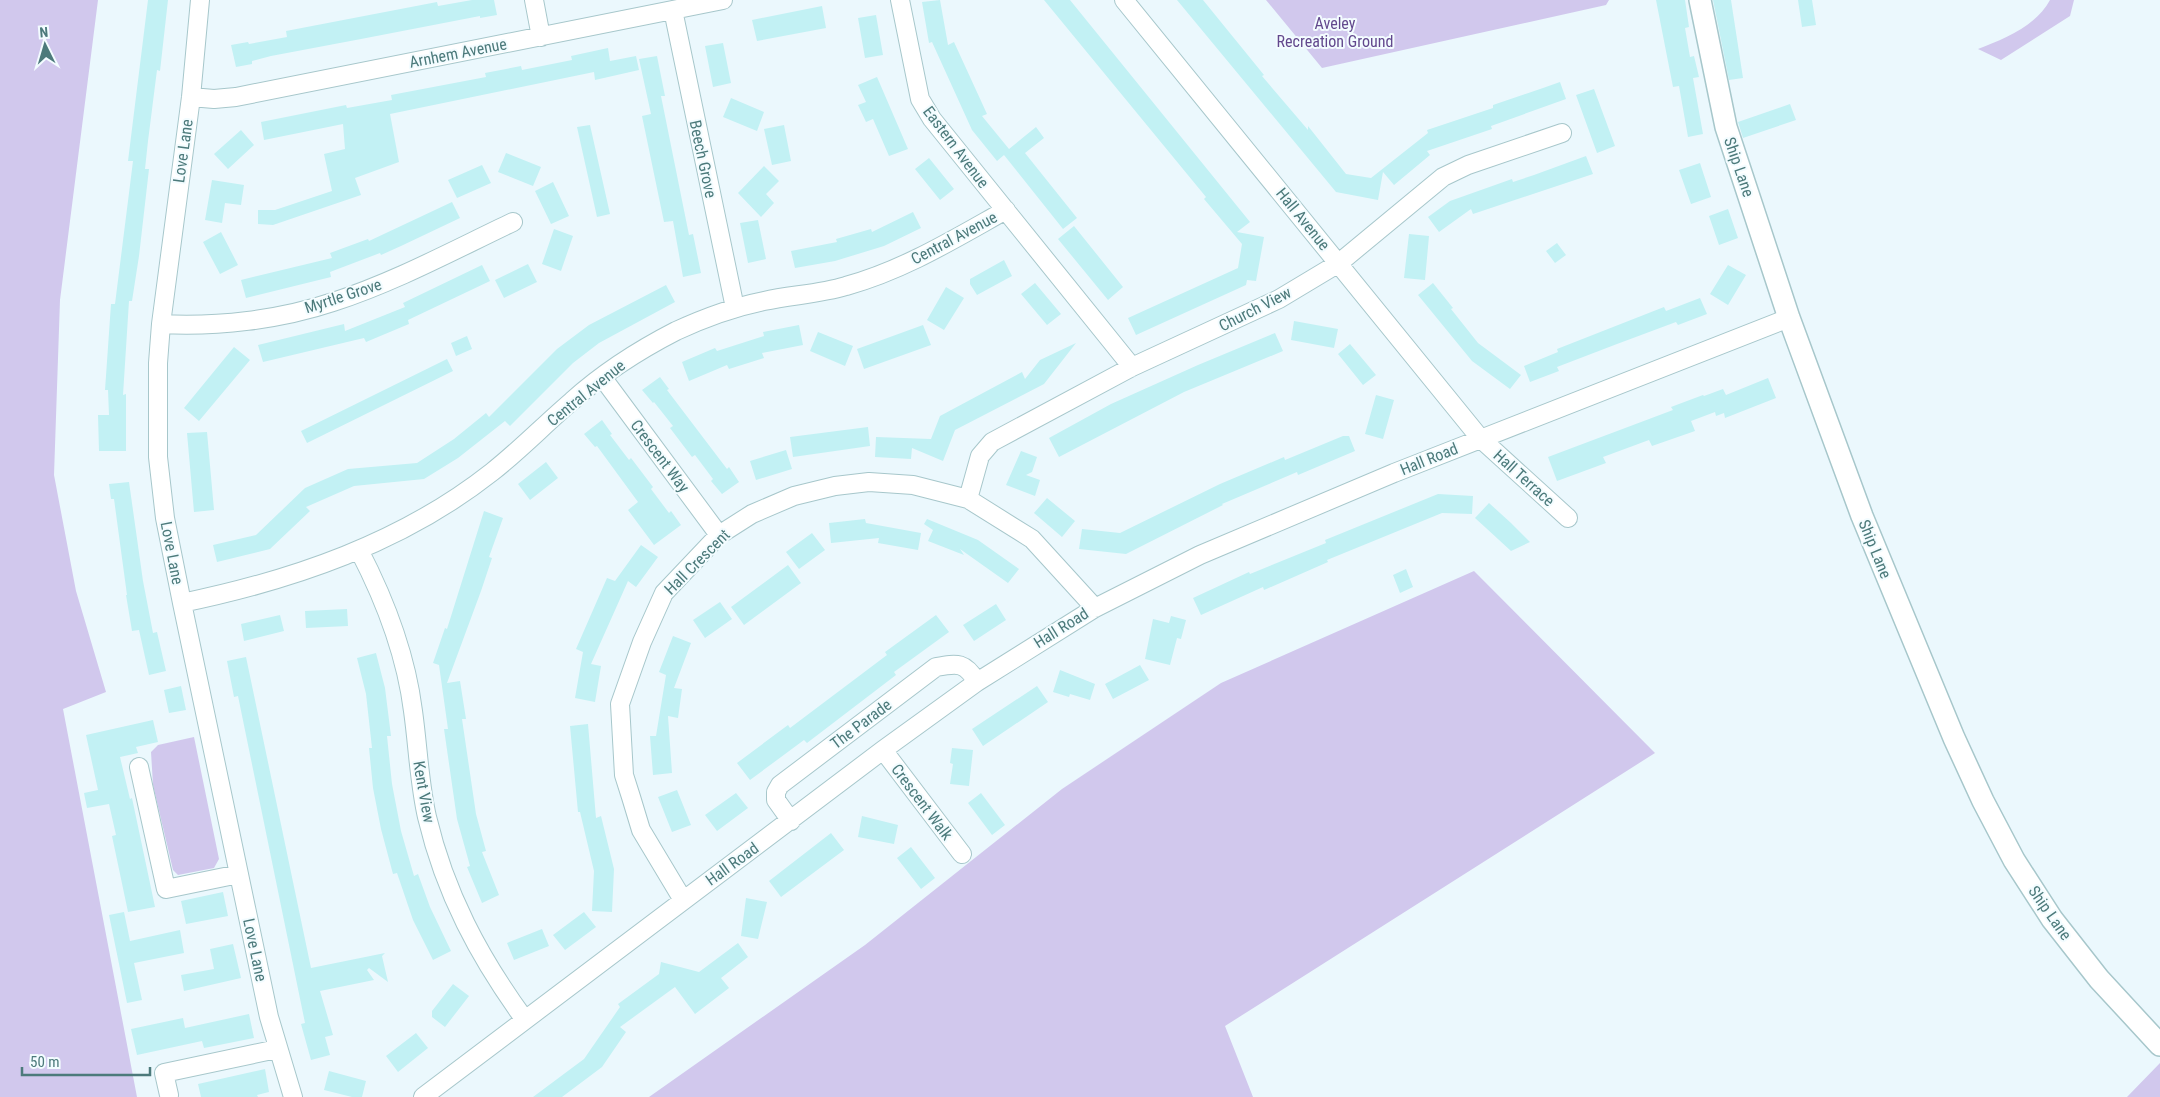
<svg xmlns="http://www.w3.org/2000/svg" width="2160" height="1097" font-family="'Roboto Condensed',sans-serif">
<rect width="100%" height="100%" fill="#ebf8fd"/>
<!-- green -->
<path fill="#d1c8ed" d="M0 0H98L60 300 54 475 76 591 106 692 63 709 137 1097H0Z
M1266 0H1609L1606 5 1322 68Z
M2050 0H2074L2070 16 2001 60 1978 49C2004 39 2036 26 2050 0Z
M1474 571 1655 753 1225 1026 1253 1097H649L865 945 1062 789 1221 683Z
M194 737 219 859 214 868 178 875 173 870 153 785 151 752 158 745Z
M2160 1063V1097H2127Z"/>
<!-- building -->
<path fill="#c2f1f4" d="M148 0H168L160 71 157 70 148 141 145 169H149L139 256 132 301H129L123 395 126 394V451H99L98 415H109L108 390H105L111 304H115L128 201 133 161H128Z
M472 0H494L497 15 480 18V16L361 39 271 56 252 61V64L236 67 231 45 248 42 249 44 287 37 286 31 437 2 438 6Z
M940 0 948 45 954 42 987 114 982 116 1009 149 1036 127 1044 138 1025 153 1077 218 1063 229 1004 155 997 161 972 130 932 42 929 43 922 2Z
M1044 0H1070L1250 222 1237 232 1264 237 1256 281 1247 280 1246 285 1136 335 1128 318 1238 268 1242 244 1204 199 1206 197 1192 180Z
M1177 0H1203L1264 75 1262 76 1308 130V126L1346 174 1371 178 1428 133 1427 130 1493 108V105L1543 88 1560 82 1566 99 1491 126 1492 129 1427 151 1430 155 1394 185 1383 172 1378 200 1336 192Z
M1656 0H1685L1689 27 1685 28 1690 57 1694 56 1699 77 1693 78 1703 134 1688 137 1679 86 1673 87Z
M1713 0H1731L1743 78 1729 80Z
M1798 0H1812L1816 25 1802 27Z
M822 6 826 28 757 41 752 20Z
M876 15 883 55 865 58 858 18Z
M723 43 731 83 713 87 705 46Z
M608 48 610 61 636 56 639 70 595 80 594 72 390 114 399 162 355 178 361 195 273 225 258 224V210H275L332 191 324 154 345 149 343 124 264 140 261 122 346 105 347 108 392 100 391 95 486 77 485 73 521 66 522 70 572 60 571 56Z
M657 56 665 96H661L689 235 693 234 701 273 683 277 673 221 664 222 642 116 651 114 639 59Z
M877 77 908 149 889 156 873 119 866 122 858 105 866 102 858 85Z
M1594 89 1615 146 1597 153 1576 95Z
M731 98 764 112 757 131 723 117Z
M1790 104 1796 120 1743 138 1738 122Z
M590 125 610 214 597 217 577 127Z
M784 125 791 161 772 165 764 129Z
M241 130 254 145 228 169 214 154Z
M506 153 541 167 533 186 498 172Z
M1586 156 1593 174 1473 214 1471 209 1439 232 1428 217 1450 201 1512 179 1513 182 1534 175Z
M929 158 954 189 940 200 915 169Z
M1700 163 1711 197 1691 204 1679 170Z
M482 165 491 183 457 198 448 180Z
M764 166 779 181 766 194 774 203 761 217 738 193Z
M212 180 244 185 241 205 225 203 222 223 205 220Z
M553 182 569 216 551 224 535 191Z
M452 202 460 218 401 246 381 255 380 253 330 272 331 277 246 298 241 280 332 258 330 253 368 239 369 241Z
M1728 209 1738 238 1719 245 1709 216Z
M913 212 921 228 884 246 835 261 795 268 791 251 837 242 836 239 871 229 872 232Z
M758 220 766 259 748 263 740 223Z
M1074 226 1123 287 1108 300 1058 239Z
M554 229 573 236 561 271 542 264Z
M221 232 238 265 220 274 203 242Z
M1409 234 1429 236 1425 280 1404 278Z
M1557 243 1566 255 1555 263 1546 251Z
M1004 260 1012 276 977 295 970 284V279Z
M528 264 537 282 504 298 495 280Z
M482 265 490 281 408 320 409 324 366 342 364 338 263 362 258 345 344 324 345 331 405 307 403 303Z
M1728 265 1746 275 1728 305 1710 294Z
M1035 283 1061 314 1047 325 1021 294Z
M1433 283 1453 308 1451 309 1478 343 1521 375 1510 389 1472 361 1418 295Z
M666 285 675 302 599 343 573 363 510 426 505 421 458 458 424 479 354 486 306 507 310 511 270 549 217 562 213 545 256 535 305 488 348 469 417 463 454 439 486 413 489 417 557 349 589 325Z
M946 287 964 298 944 330 927 320Z
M1700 298 1707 314 1678 325 1676 322 1617 344 1557 367 1559 371 1530 382 1524 366 1558 352 1557 349 1664 307 1666 311Z
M1294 321 1338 329 1334 348 1291 340Z
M799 325 803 345 762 353 764 358 729 369 727 365 689 381 682 362 715 348 717 351 764 336 763 332Z
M923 325 931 345 864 369 857 349Z
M818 332 853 346 845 366 810 351Z
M1275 333 1283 351 1184 392 1059 457 1049 438 1111 404 1198 365Z
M467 336 472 349 456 356 451 343Z
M1076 343 1044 384 955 430 943 461 912 448 911 459 875 457 876 437 931 439 940 416 1022 372 1025 379 1040 360Z
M1350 344 1376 375 1363 385 1338 354Z
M234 347 250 360 199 421 184 408Z
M447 359 453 371 307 443 301 431Z
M660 377 669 389 667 390 727 469 729 467 739 482 722 494 711 481 713 479 695 455 692 457 670 428 673 426 654 402 653 403 642 390Z
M1768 378 1776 398 1725 418 1724 413 1716 416 1715 412 1691 421 1695 431 1652 446 1649 440 1603 457 1606 463 1557 481 1548 457 1673 410 1671 407 1703 395 1704 396 1723 389 1726 395Z
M1376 395 1394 400 1383 439 1365 434Z
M602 420 612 434 610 435 629 460 631 458 653 487 651 489 669 513 671 511 681 525 654 545 628 510 638 502 597 446 595 447 584 434Z
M868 427 870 446 793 457 790 437Z
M207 432 214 510 194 512 187 433Z
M1343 436H1349L1355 451 1298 475 1297 472 1222 504 1223 505 1126 554 1079 549 1082 529 1120 533 1220 484 1284 457 1285 460Z
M786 450 792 469 756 480 750 461Z
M1021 451 1037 457 1032 472 1026 475 1040 480 1035 496 1006 485Z
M546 462 558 478 530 500 518 484Z
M129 482 143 581 153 633 157 632 166 671 149 675 139 630 132 631 126 595H127L114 499H111L109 484Z
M1438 494 1473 496 1472 514 1442 513 1327 560 1328 562 1264 590 1263 587 1201 615 1193 598 1249 572 1250 574 1326 543 1325 540Z
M1047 498 1075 521 1062 537 1034 513Z
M1489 503 1511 523 1530 542 1511 551 1486 528 1475 518Z
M484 511 503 518 489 557 492 558 481 591 447 683 460 681 466 719H462L476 814 486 851 482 852 499 895 482 903 467 867 470 866 457 819 444 729H448L439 665 433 663 445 628 447 629Z
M865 519 866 523 921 533 918 550 878 543 879 538 831 543 829 523Z
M927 519 978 540 1019 569 1008 583 960 549 964 555 928 541 933 530 924 524Z
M812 533 825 550 799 569 786 552Z
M641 545 658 557 636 587 628 581 591 664 601 666 595 702 575 698 583 652 576 649 607 578 615 581Z
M788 565 801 583 744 625 731 607Z
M1406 569 1413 587 1400 593 1393 575Z
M720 602 732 619 705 638 693 620Z
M996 604 1006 620 974 641 963 625Z
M347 609 348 626 306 628 305 611Z
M280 615 284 631 244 641 241 624Z
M936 615 949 632 894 672 896 675 807 743 804 740 750 780 737 763 788 725 790 728 887 655 885 652Z
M1171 616 1186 620 1181 639 1177 638 1170 665 1145 659 1153 619 1169 623Z
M673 636 691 643 674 688 682 689 678 718 668 716 672 773 653 775 650 736H656L666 675 659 672Z
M376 653 385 688 391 736H387L392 784 401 831 414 876 418 874 430 907 451 951 433 960 413 920 397 873 393 874 381 829 373 788 369 748H372L366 694 357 658Z
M246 657 311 968 385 953 382 956 388 982 369 968 367 970 374 980 320 991 333 1035 325 1037 330 1055 311 1060 301 1024 305 1023 238 696 234 697 227 661Z
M1140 665 1149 680 1113 699 1105 684Z
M1060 670 1095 684 1090 700 1070 694 1069 697 1053 692Z
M181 686 186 710 169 713 164 690Z
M1037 686 1048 702 983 746 972 729Z
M153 720 158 742 136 747 138 753 120 757 130 799 132 798 155 907 128 912 112 836 116 835 109 804 87 808 84 793 98 790 86 735Z
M588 724 596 818 601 816 614 869 612 912 592 911 594 871 580 812H578L570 726Z
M952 748 973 750 969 786 950 784 953 764 950 763Z
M677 790 691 825 672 832 658 797Z
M736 793 748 808 717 831 705 815Z
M981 793 1005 825 992 835 968 803Z
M862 816 898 825 894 844 858 837Z
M831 833 844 850 781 897 769 881Z
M911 847 935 878 921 889 897 858Z
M223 892 228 916 186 924 181 901Z
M746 898 767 902 758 939 741 936Z
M124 912 130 941 180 930 184 953 134 963 142 1000 127 1003 109 915Z
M584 912 596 927 565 950 553 935Z
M542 929 549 946 514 960 507 943Z
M738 943 748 957 721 978 729 988 695 1014 675 987 620 1027 626 1032 602 1067 562 1097H533L584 1059 620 1007 618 1004 659 974 661 962 699 972Z
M233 944 241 978 184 991 181 975 214 969 210 949Z
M453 984 469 996 445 1027 432 1017V1011Z
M249 1014 254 1038 204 1048 202 1041 137 1055 131 1029 183 1018 185 1028Z
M416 1033 428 1048 398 1072 386 1056Z
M265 1069 269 1092 257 1095 258 1097H201L198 1084Z
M329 1071 366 1081 362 1097H352L324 1090Z"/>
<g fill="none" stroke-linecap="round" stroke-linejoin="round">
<defs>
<path id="minor" d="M200 0 191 97 161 324 158 363V457L165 518 182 603 269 1017 293 1097
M534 0 541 37
M900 0 920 99 932 119 1132 367
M1124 0 1480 438 1568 518
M673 10 735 308
M191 97 214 99 236 97 723 0
M161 324C217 327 279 320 333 302 395 282 454 250 513 222
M602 377 719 535
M968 499 980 456 992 442 1132 367 1279 299 1339 263 1443 177 1468 165 1562 133
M359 550C385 600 406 655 413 711 418 746 419 782 427 817 445 893 479 957 525 1020
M182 603C293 580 402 543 492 472 520 450 545 424 572 401 603 373 639 350 676 331 704 318 734 307 764 301 791 295 820 294 846 286 904 270 954 239 1006 210
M883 750 962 854
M139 767 166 889 239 874
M791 821 776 800V792L780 785 936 667C958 663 965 662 977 682
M683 900 641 830 631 797 624 775 620 704 642 642 664 593 719 535 752 514 794 496 835 486 869 482 913 485 968 499 1032 539 1095 608
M169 1095 164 1073 277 1049
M423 1097 883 750 977 682 1095 608 1200 555 1394 473 1789 318"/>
<path id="tertiary" d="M1700 0 1726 127 1789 318 1862 516 1954 738 1983 801 2014 860 2052 919 2099 979 2160 1045"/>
</defs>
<!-- minor casing -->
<use href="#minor" stroke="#a7c7cb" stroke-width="20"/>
<!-- tertiary casing -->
<use href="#tertiary" stroke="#a7c7cb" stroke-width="24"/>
<!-- minor -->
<use href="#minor" stroke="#fff" stroke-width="18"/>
<!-- tertiary -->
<use href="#tertiary" stroke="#fff" stroke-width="21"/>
</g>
<g text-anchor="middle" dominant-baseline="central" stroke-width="4" stroke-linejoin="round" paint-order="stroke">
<!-- park labels -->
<g font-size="16" fill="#62488d" stroke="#f3fcff">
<text x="1335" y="23">Aveley<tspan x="1335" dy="18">Recreation Ground</tspan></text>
</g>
<!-- street labels -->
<g font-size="16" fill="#4c7a7b" stroke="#f3fcff">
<text transform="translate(458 53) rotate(-11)">Arnhem Avenue</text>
<text transform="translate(956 147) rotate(53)">Eastern Avenue</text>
<text transform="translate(183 151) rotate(-82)">Love Lane</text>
<text transform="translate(703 159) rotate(78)">Beech Grove</text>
<text transform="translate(1739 167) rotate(71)">Ship Lane</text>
<text transform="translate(1303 219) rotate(51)">Hall Avenue</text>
<text transform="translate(954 238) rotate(-28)">Central Avenue</text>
<text transform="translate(343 296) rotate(-18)">Myrtle Grove</text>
<text transform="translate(1255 309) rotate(-27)">Church View</text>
<text transform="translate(586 393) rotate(-39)">Central Avenue</text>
<text transform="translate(660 456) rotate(53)">Crescent Way</text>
<text transform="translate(1429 459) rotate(-22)">Hall Road</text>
<text transform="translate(1524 478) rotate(42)">Hall Terrace</text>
<text transform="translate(1875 549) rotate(68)">Ship Lane</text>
<text transform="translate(172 553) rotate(79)">Love Lane</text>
<text transform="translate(697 562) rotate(-45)">Hall Crescent</text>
<text transform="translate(1061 628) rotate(-32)">Hall Road</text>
<text transform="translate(861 724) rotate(-37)">The Parade</text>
<text transform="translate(424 792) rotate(80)">Kent View</text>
<text transform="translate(922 802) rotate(53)">Crescent Walk</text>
<text transform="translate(732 864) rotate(-36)">Hall Road</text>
<text transform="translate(2050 913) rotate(55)">Ship Lane</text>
<text transform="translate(255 950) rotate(78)">Love Lane</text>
</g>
</g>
<!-- north arrow -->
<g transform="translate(45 45) rotate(355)" stroke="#f3fcff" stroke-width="4" paint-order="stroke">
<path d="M0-4L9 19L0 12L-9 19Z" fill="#4c7a7b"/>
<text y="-8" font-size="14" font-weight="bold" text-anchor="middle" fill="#4c7a7b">N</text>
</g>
<!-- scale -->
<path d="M22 1067v8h128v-8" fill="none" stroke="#4c7a7b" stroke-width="2.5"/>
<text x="30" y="1067" font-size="15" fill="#4c7a7b" stroke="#f3fcff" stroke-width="4" paint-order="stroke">50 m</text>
</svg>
